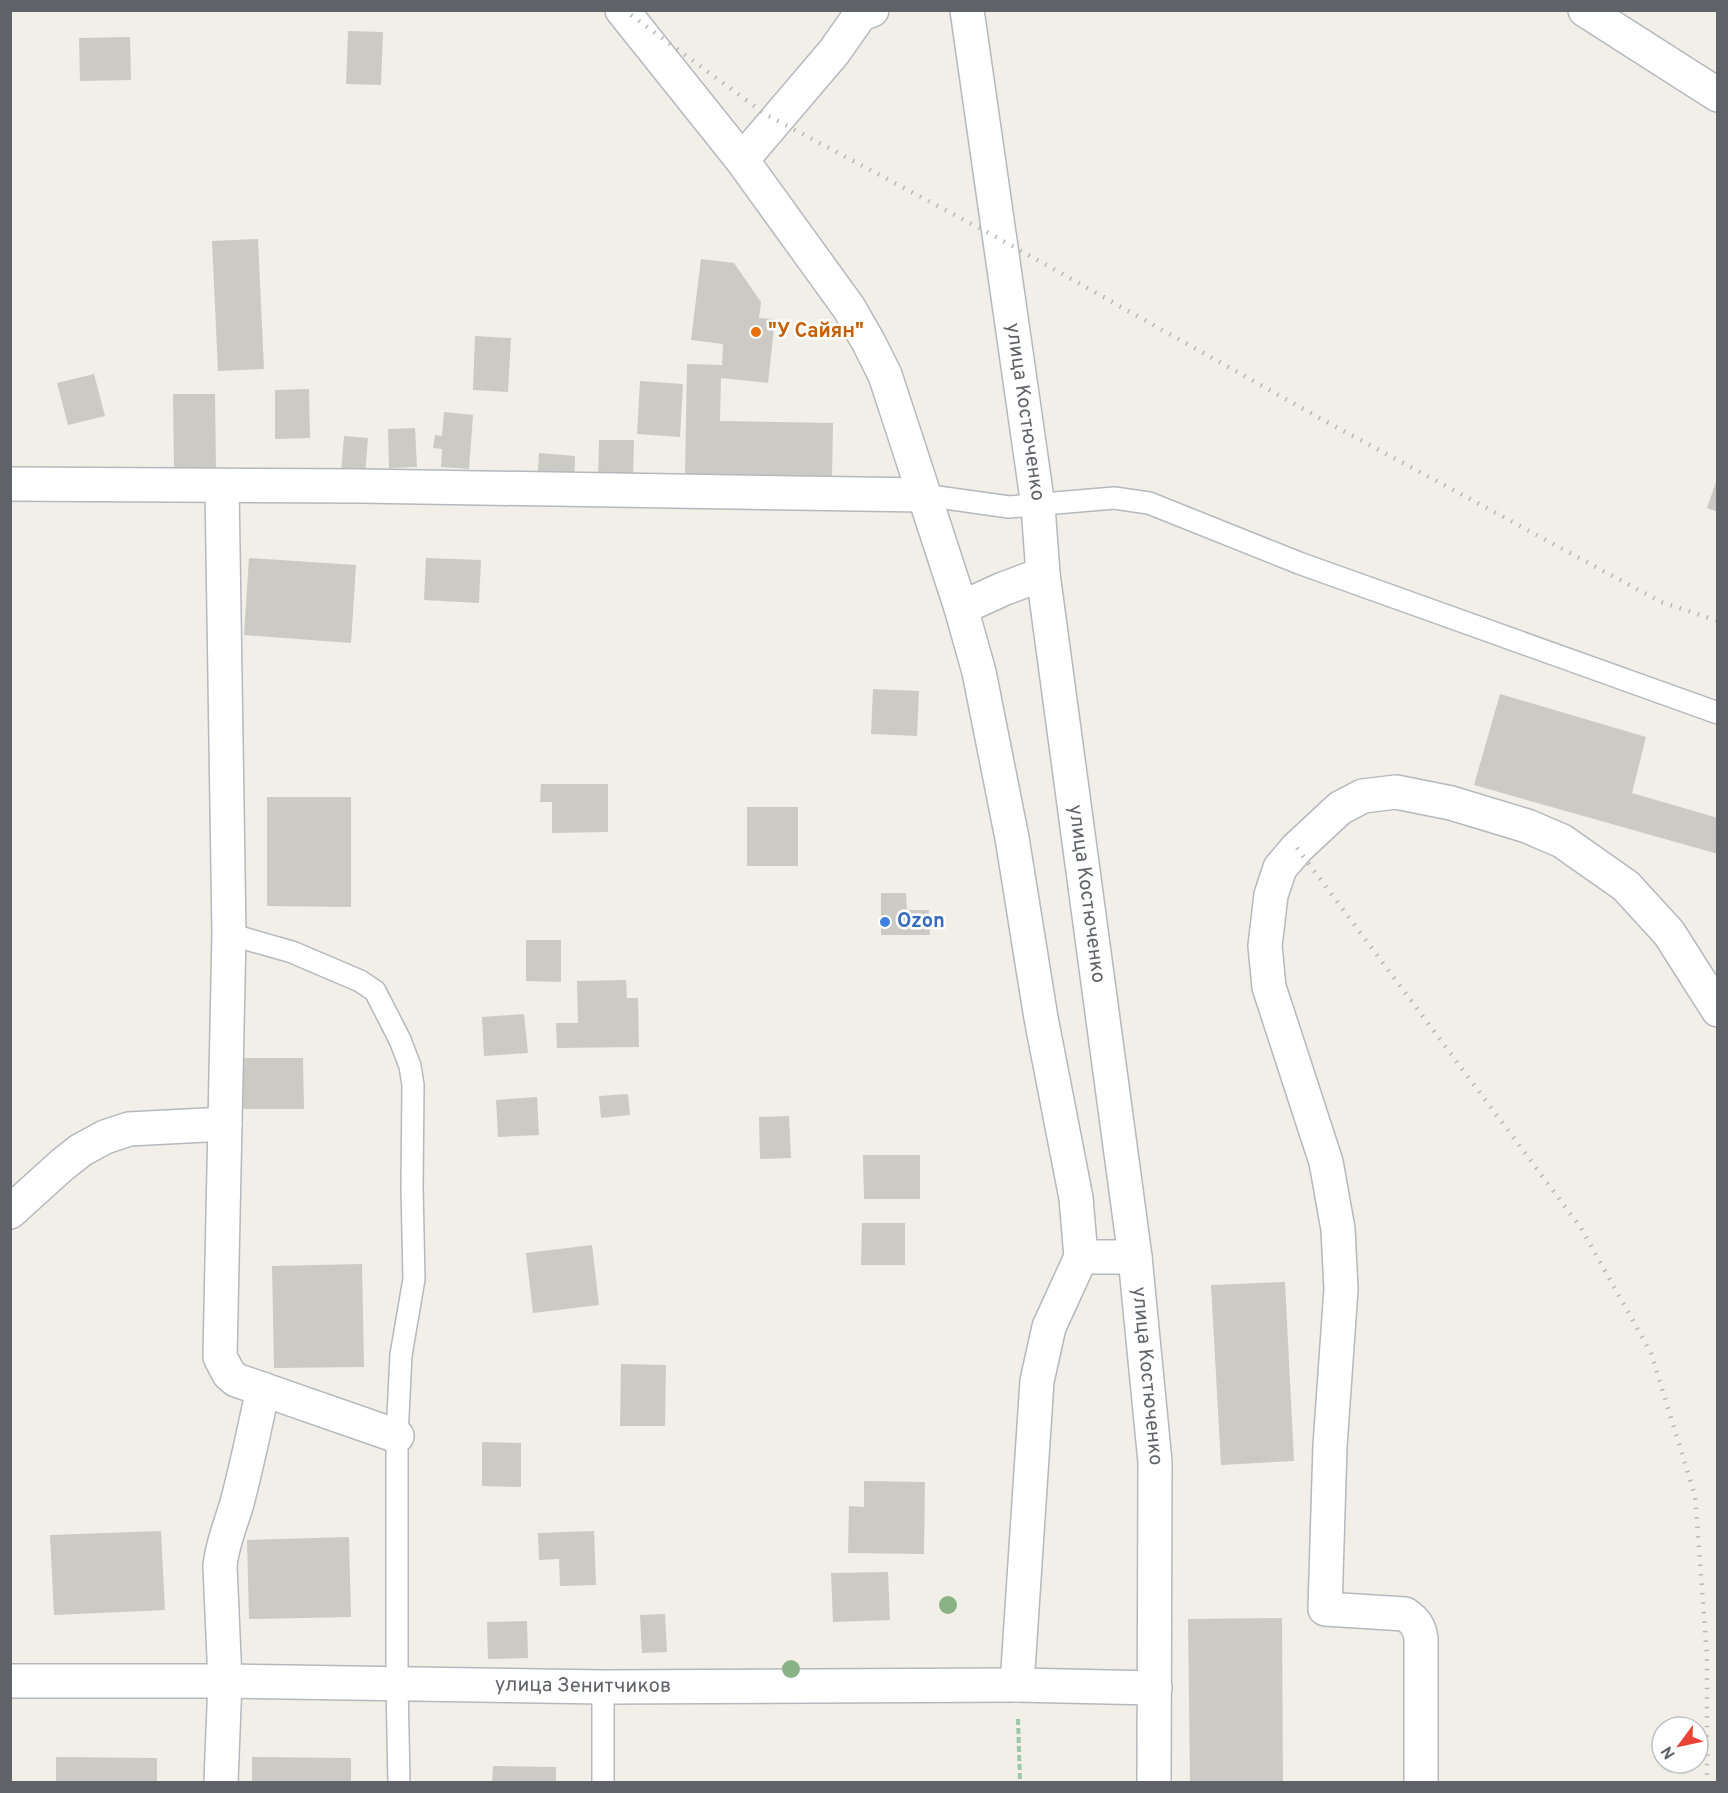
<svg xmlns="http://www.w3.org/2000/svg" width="1728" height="1793" font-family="Overpass,sans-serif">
<rect width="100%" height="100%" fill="#f1efe8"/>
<!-- building -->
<path fill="#cccac5" d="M348 31 383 32 381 85 346 84Z
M130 37 131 80 80 81 79 38Z
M258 239 264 369 218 371 212 241Z
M701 259 734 263 761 302 759 318 775 319 768 383 721 378 720 421 833 423 832 476 685 474 687 364 722 365 723 344 691 340Z
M475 336 511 338 508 392 473 390Z
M94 374 105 416 68 425 57 383Z
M640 381 683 384 680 437 637 434Z
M309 389 310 438 275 439V390Z
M173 394H215L216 468H174Z
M444 412 473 415 469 469 441 467 442 449 433 448 435 435 442 436Z
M415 428 417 467 389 468 388 429Z
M344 436 368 438 365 475 341 473Z
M599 440H634L633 480 598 479Z
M539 453 575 456 574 487 537 485Z
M1717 479H1718V512L1707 508Z
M249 558 356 565 351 643 244 635Z
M426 558 481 560 479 603 424 600Z
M873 689 919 691 917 736 871 734Z
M1500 694 1646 737 1632 793 1718 818V854L1474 785Z
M541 784H608V832L552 833V802H540Z
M267 797H351V907L267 906Z
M747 807H798V866H747Z
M881 893H906L907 910H929L930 935H881Z
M526 940H561V982L526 981Z
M626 980 627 998H638L639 1047 557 1048 556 1023H578L577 981Z
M524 1014 528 1053 484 1056 482 1017Z
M236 1058H303L304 1109H237Z
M628 1094 630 1115 601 1118 599 1096Z
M537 1097 539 1135 498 1137 496 1100Z
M789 1116 791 1158 760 1159 759 1117Z
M863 1155H920V1199H864Z
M862 1223H905V1265H861Z
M592 1245 599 1305 533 1313 526 1253Z
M362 1264 364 1367 274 1368 272 1266Z
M1285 1282 1294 1461 1221 1465 1211 1285Z
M621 1364 666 1365 665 1426H620Z
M482 1442 521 1443V1487L482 1486Z
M864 1481 925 1482 924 1554 848 1553 849 1506 864 1507Z
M161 1531 165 1610 54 1615 50 1535Z
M594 1531 596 1585 560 1586 559 1559 539 1560 538 1533Z
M349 1537 351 1617 249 1619 247 1540Z
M888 1572 890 1620 833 1622 831 1573Z
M665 1614 667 1652 642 1653 640 1615Z
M1282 1618 1283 1782H1190L1188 1619Z
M527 1621 528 1658 488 1659 487 1622Z
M56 1757 157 1758V1782H56Z
M252 1757 351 1758V1782H252Z
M493 1766 556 1767V1782H492Z"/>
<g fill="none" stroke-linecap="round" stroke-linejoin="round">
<defs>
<path id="service" d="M923 495 1009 507 1114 498 1149 503 1299 563 1718 713
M229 934 292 952 360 981 375 991 400 1040 410 1066 413 1085 412 1187 414 1279 401 1355 397 1436V1685L399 1782
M603 1782V1687"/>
<g id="minor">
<path d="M622 10 742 160 849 308 869 343 885 375 904 433 961 608 979 672 1012 838 1041 1018 1076 1198 1081 1257 1049 1327 1037 1381 1017 1685"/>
<path d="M1585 10 1718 95"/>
<path d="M742 160 834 52 860 15 872 10"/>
<path d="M10 484 361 486 923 495"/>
<path d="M222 486 229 934 220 1357 229 1374 236 1380 397 1436"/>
<path d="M961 608 1003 589 1043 574"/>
<path d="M10 1212 62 1165 81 1150 105 1137 129 1129 225 1124"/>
<path d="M1081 1257H1135"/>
<path id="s1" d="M10 1681H225L603 1687 1017 1685 1155 1688"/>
<path d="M221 1782 225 1681 220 1566C222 1544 231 1524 237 1503 247 1465 255 1427 263 1389"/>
<path d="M1421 1782V1638C1419 1626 1415 1621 1405 1614L1325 1609 1330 1446 1341 1289 1338 1229 1326 1162 1269 987 1265 946 1271 895 1280 868 1297 848 1340 808 1363 796 1396 792 1451 803 1527 826 1562 841 1626 886 1669 933 1718 1010"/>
</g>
<g id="tertiary">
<path id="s2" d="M967 10 1038 506 1043 574 1135 1257 1155 1462 1154 1782"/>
</g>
</defs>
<!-- service casing -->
<use href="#service" stroke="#b5b8bc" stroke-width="24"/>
<!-- minor casing -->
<use href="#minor" stroke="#b5b8bc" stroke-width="36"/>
<!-- tertiary casing -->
<use href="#tertiary" stroke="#b5b8bc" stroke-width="36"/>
<!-- path -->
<path stroke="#9cc7a9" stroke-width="4" stroke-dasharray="6 3" stroke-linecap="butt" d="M1018 1719 1020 1782"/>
<!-- service -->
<use href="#service" stroke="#fff" stroke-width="21"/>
<!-- minor -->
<use href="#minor" stroke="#fff" stroke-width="33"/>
<!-- tertiary -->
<use href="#tertiary" stroke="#fff" stroke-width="33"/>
<!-- rail -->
<path stroke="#b6b7b8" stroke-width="4.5" stroke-dasharray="1.5 8" stroke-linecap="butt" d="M631 15 765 114 998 238 1316 416 1661 602 1718 621
M1297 848 1581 1228 1651 1353 1695 1496 1707 1656V1782"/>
</g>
<!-- trees -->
<g fill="#89b387">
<circle cx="948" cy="1605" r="9"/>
<circle cx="791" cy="1669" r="9"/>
</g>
<!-- markers -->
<circle fill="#e8710a" stroke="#fff" stroke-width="2" cx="756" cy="332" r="6"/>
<circle fill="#3f7fe0" stroke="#fff" stroke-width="2" cx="885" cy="922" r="6"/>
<g text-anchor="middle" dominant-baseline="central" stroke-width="5" stroke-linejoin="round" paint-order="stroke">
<!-- food labels -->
<g font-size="20" font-weight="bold" fill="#c56008" stroke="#fff" text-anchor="start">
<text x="768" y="332">"У Сайян"</text>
</g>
<!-- street labels -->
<g font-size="20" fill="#5f6368" stroke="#fff">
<text stroke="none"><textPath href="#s2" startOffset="406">улица Костюченко</textPath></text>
<text stroke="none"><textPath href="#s2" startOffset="892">улица Костюченко</textPath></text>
<text stroke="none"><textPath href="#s2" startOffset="1378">улица Костюченко</textPath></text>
<text stroke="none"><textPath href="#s1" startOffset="573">улица Зенитчиков</textPath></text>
</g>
<!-- shop labels -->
<g font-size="20" font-weight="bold" fill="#366cbe" stroke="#fff" text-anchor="start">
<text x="897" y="922">Ozon</text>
</g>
</g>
<!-- border -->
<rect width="1728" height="1793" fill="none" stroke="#5f6368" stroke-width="24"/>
<!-- north arrow -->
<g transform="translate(1680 1745) rotate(237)"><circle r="28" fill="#ffffff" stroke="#bfc1c3" stroke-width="1.5"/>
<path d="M0-4.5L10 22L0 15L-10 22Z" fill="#ea4335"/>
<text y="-9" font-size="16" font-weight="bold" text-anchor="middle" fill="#5f6368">N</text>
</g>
</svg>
